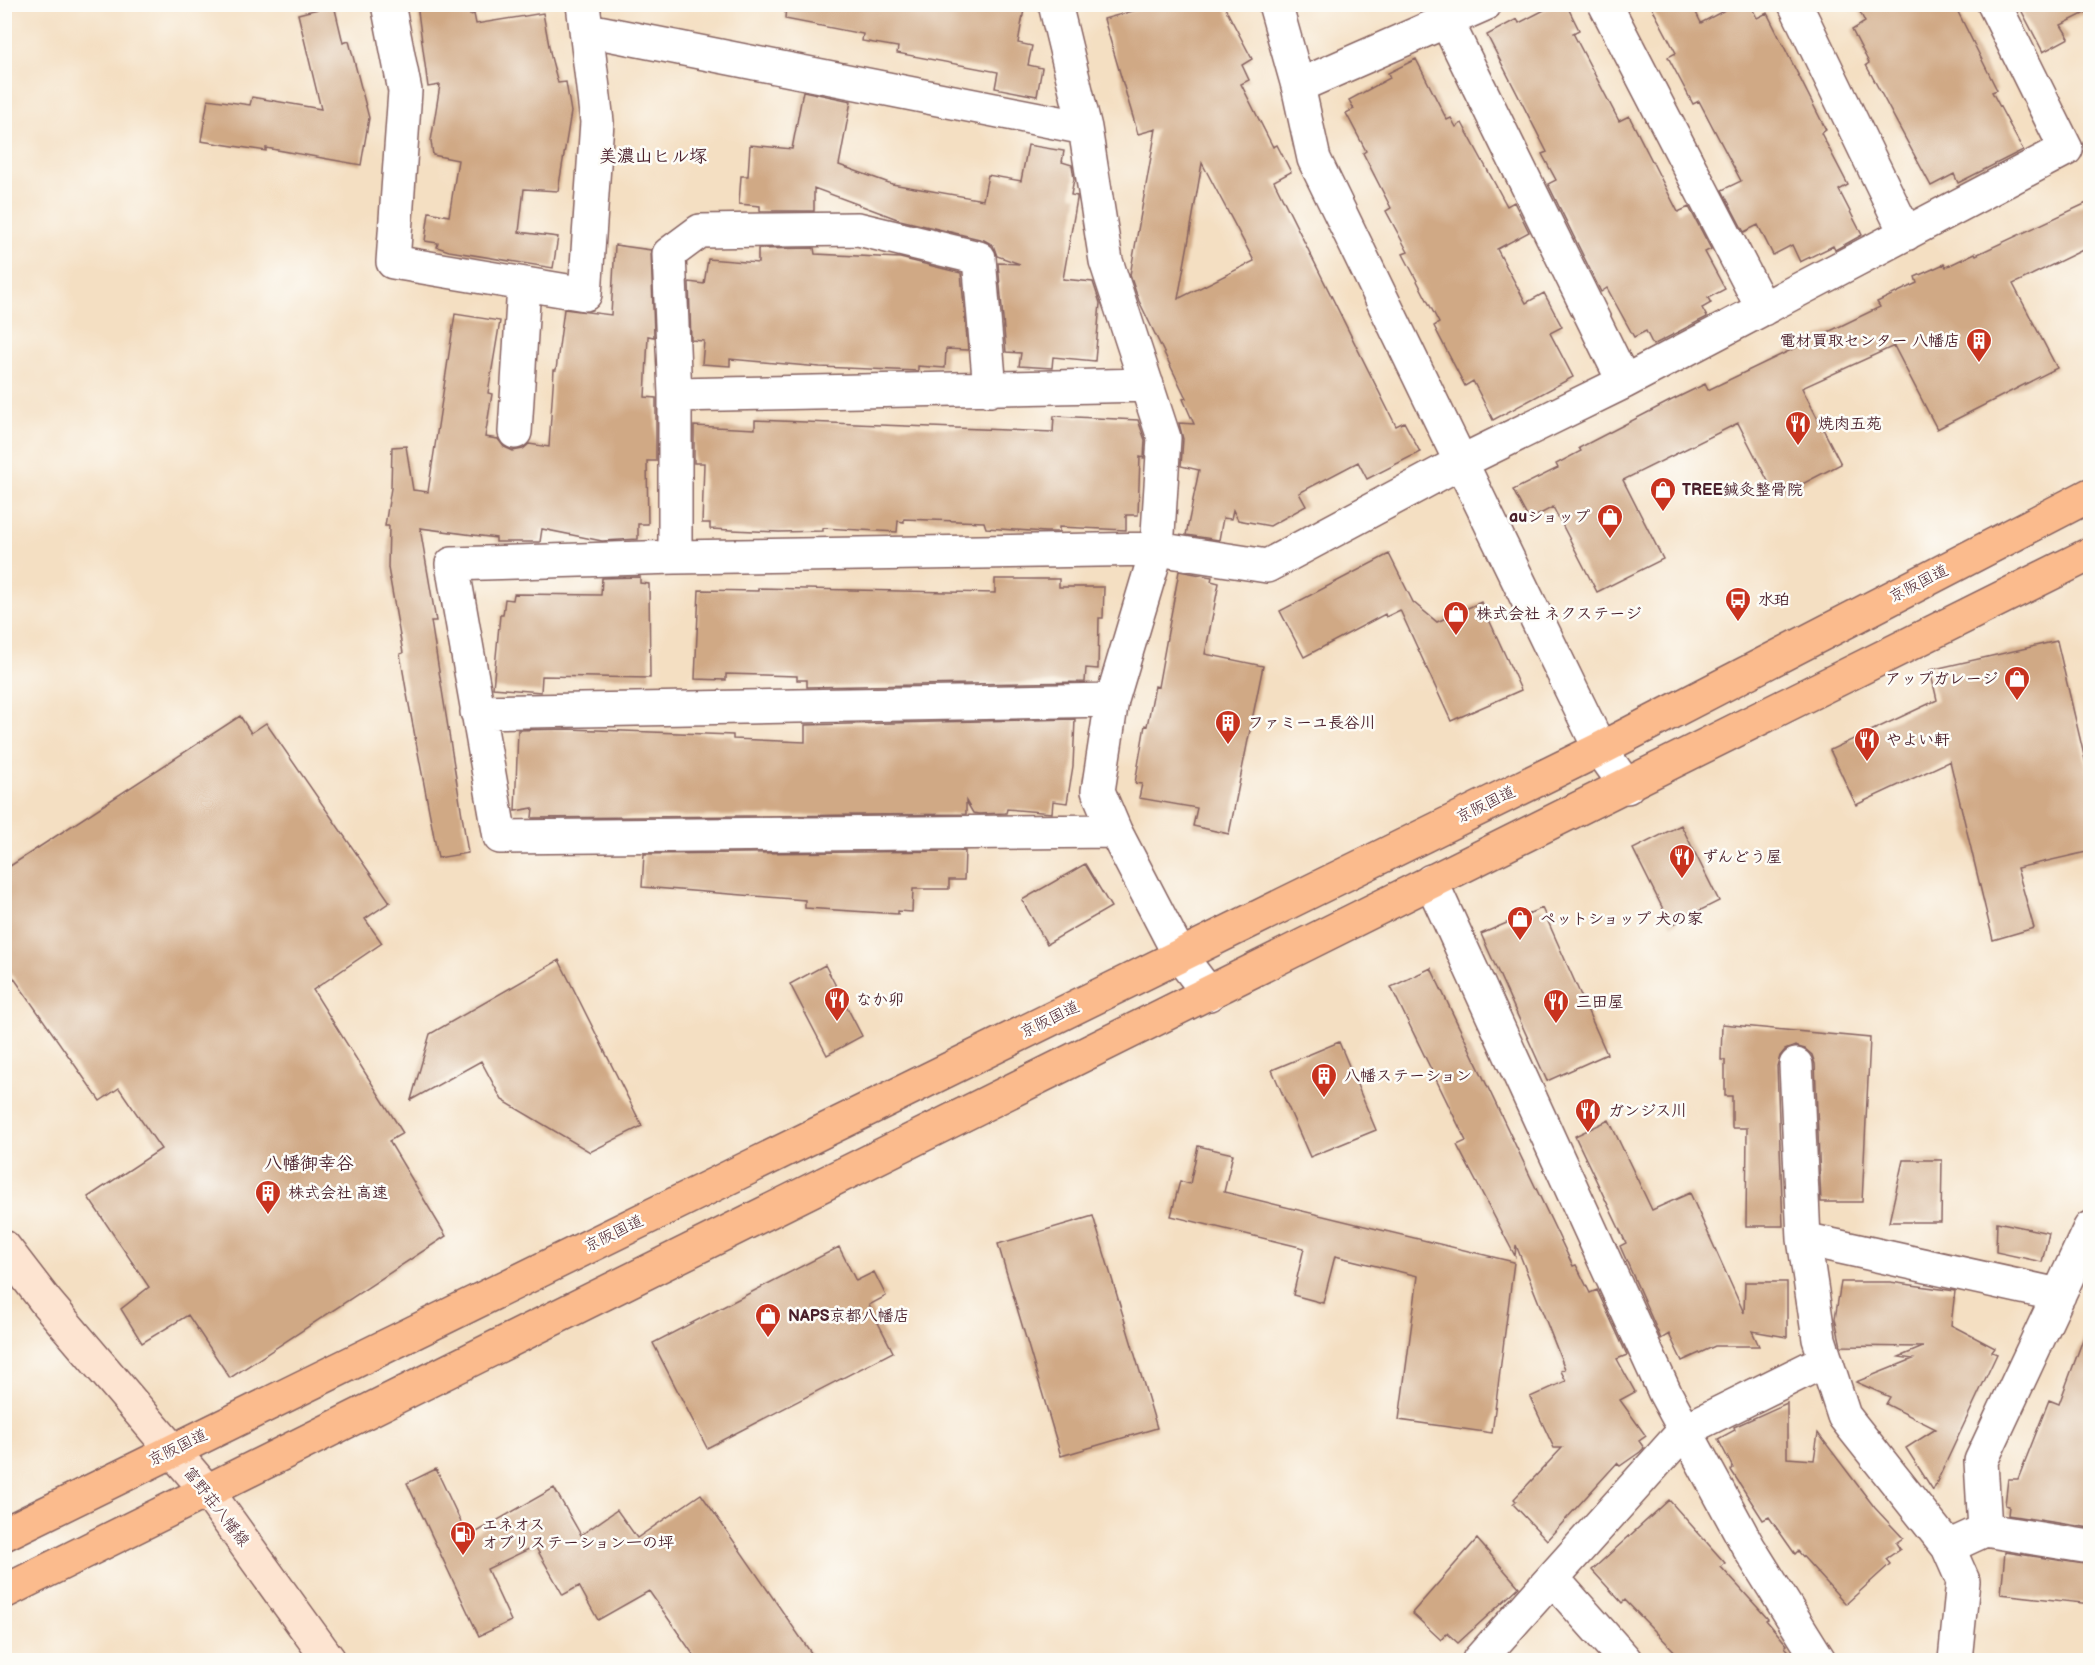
<svg xmlns="http://www.w3.org/2000/svg" width="2095" height="1665" font-family="'Balsamiq Sans','Klee One',sans-serif">
<rect width="100%" height="100%" fill="#fdfcf7"/>
<filter id="ink" filterUnits="userSpaceOnUse"><feTurbulence type="fractalNoise" baseFrequency=".0167" numOctaves="2"/><feDisplacementMap in="SourceGraphic" scale="12" xChannelSelector="R" yChannelSelector="G"/><feConvolveMatrix kernelMatrix="1 2 1 2 8 2 1 2 1" color-interpolation-filters="sRGB"/></filter>
<filter id="wash" filterUnits="userSpaceOnUse"><feTurbulence type="fractalNoise" baseFrequency=".008" numOctaves="4" result="noise"/><feDisplacementMap in="SourceGraphic" scale="24" xChannelSelector="R" yChannelSelector="G"/><feGaussianBlur stdDeviation="1.35" result="paint"/><feColorMatrix in="noise" values="0 0 0 0 0 0 0 0 0 0 0 0 0 0 0 0 0 1.4 0 .05"/><feComposite in="paint" operator="in"/></filter>
<g filter="url(#wash)">
<rect width="100%" height="100%" fill="#f4dfc2"/>
<g id="blocks">
<!-- building -->
<path fill="#d0a985" fill-rule="evenodd" d="M417 4H468L470 15 474 14 476 24 543 13 551 57 558 83 566 82 571 112 558 191 524 189 519 232 558 237 553 268 449 251 437 247 438 243 425 241 429 212 449 216 458 160 433 155 431 141 440 85 428 87Z
M786 4H1025L1018 43 1032 46 1028 65 1042 68 1037 96 995 88 998 72 897 53 898 47 862 41 863 34 785 19Z
M1158 4H1223L1252 59 1242 65 1249 80 1241 84 1273 147 1277 145 1291 172 1274 181 1396 426 1404 422 1420 452 1367 479 1358 462 1299 493 1306 506 1270 526 1238 520 1233 510 1231 519 1223 518 1219 540 1186 535 1199 470 1181 466 1183 439 1179 423 1194 424 1183 399 1186 398 1139 301 1130 275 1156 129 1138 134 1104 19ZM1202 163 1254 261 1178 299 1188 244Z
M1556 4H1566L1579 30 1573 33 1619 121 1629 116 1678 212 1689 207 1711 249 1705 252 1725 289 1708 298 1711 303 1702 308 1707 317 1653 345 1646 331 1634 337 1607 288 1601 292 1548 184 1556 180 1542 154 1547 152 1487 35 1517 19 1519 23Z
M1650 4H1692L1701 23 1736 4H1750L1757 18 1767 13 1826 130 1821 133 1848 185 1839 190 1862 235 1835 250 1833 246 1800 262 1792 245 1773 255 1758 225 1744 232 1722 190 1741 181 1699 101 1693 104 1668 57 1676 53Z
M1856 4H1954L1997 90 1992 92 2023 150 1958 183 1954 174 1931 186 1866 65 1869 63 1852 30 1865 22Z
M2018 4H2091V10L2061 25 2069 38 2043 52Z
M334 5 343 43 349 41 369 118 361 165 266 148V151L201 141 208 99 250 105 252 97 321 109 298 14Z
M1416 59 1447 120 1451 118 1456 127 1462 123 1507 206 1514 202 1529 232 1497 249 1526 303 1544 293 1562 327 1550 333 1573 377 1493 420 1473 381 1465 386 1434 326 1439 323 1403 254 1408 252 1386 211 1391 208 1363 153 1366 151 1346 113 1354 109 1349 100 1390 78 1388 73Z
M803 91 851 101 839 165 892 184 983 200 988 175 1021 181 1028 145 1064 151 1062 162 1072 165 1074 179 1071 195 1077 196V199L1063 279 1093 282 1100 303 1095 361 1053 357 1052 368 1019 366 1021 353 1006 352 998 263 1020 264 997 256 993 245 984 240 900 220 814 188V211H760V206L739 204 741 176H748L750 145 792 149Z
M2091 201V246L2013 284 2057 368 1937 429 1894 346 1802 388 1841 464 1785 493 1780 484 1772 489 1738 423 1623 480 1663 559 1597 592 1553 507 1529 520 1513 490 1558 468 1556 464 1581 451 1579 448 1670 401 1705 384 1708 390 1880 307 1877 302 1917 283 1915 277 1944 264 1946 267 1975 253 1976 255Z
M615 245 651 250 654 337 648 336 645 397 656 398V461H647L648 524H638V539L602 541 542 529 540 542H496V538L420 528 436 621H431L468 853 438 858 406 689 400 654 403 653 388 568 389 526H385L391 488 392 447 406 446 413 490 428 492 455 314 500 321 488 393 492 394 485 437 498 439 504 447 513 451 523 449 529 444 549 447 554 370H556L564 309 611 315Z
M814 248 815 254 900 258 961 273 968 350 946 349 945 368 918 366V371L820 367 730 359V366L702 364 704 341 691 340 689 282 704 284 708 259 758 263V249Z
M1054 416 1138 420 1145 440 1144 458 1140 457 1138 515H1126V530L1059 527V532H1045L986 528 984 522 904 519V522L898 521 897 532 823 528V531L779 532 710 529V523H702L704 463H694V426L755 429V420L1053 432Z
M1389 554 1413 602 1437 622 1481 602 1521 690 1451 721 1400 610 1386 617 1385 614 1304 657 1280 611Z
M1179 571 1212 577 1211 581 1219 583 1205 654 1263 666 1229 834 1193 826 1197 808 1139 798 1142 784 1135 783 1145 725 1147 726 1155 686 1158 687Z
M640 577V583L649 584 650 678 542 676 541 692 493 688 500 615H503L505 599 513 600 514 594 601 595 602 578Z
M995 579H1059V587H1104L1103 618H1099L1098 669 1086 668 1085 682 807 687V680H797V676L726 674V680L695 679 699 590 758 591V588L995 593Z
M2057 641 2091 785V851L2017 868 2034 928 1993 940 1950 761 1856 805 1830 750 1937 700 1930 670Z
M240 716 251 733 266 723 390 902 365 919 382 943 313 990 403 1133 389 1141 446 1236 230 1378 188 1315 142 1343 121 1309 149 1287 88 1197 161 1149 119 1088 100 1101 4 964V870Z
M1075 719 1073 766 1067 803 1053 801 1052 813 1007 809 1006 813 979 814 973 813 966 801V814L532 818 533 808 515 811 518 730 569 729 733 735V739L805 742V725Z
M1681 825 1719 901 1671 925 1633 849Z
M965 851 964 880H949V889H913L912 912 898 911V914L805 908V900L642 887 644 854Z
M1085 864 1111 907 1047 944 1022 900Z
M1542 908 1607 1054 1547 1081 1481 934Z
M559 960 642 1126 590 1152 502 1100 481 1061 411 1100 430 1034Z
M825 965 862 1036 827 1055 790 984Z
M1431 968 1573 1266 1576 1265 1590 1293 1597 1290 1627 1355 1617 1359 1635 1392 1620 1400 1646 1436 1639 1441 1644 1448 1640 1452 1620 1466 1617 1463 1547 1540 1513 1504 1516 1501 1514 1499 1562 1448H1554L1530 1397 1566 1381 1561 1371 1565 1369 1516 1245 1515 1256 1457 1145 1466 1141 1391 987Z
M1722 1024 1870 1038 1862 1202H1821L1815 1064 1812 1055 1805 1049 1795 1046 1785 1050 1780 1056 1777 1066 1783 1226H1746L1747 1128H1732V1096H1725V1060H1721Z
M1339 1042 1376 1130 1310 1157 1272 1070Z
M1609 1120 1652 1210 1690 1193 1744 1313 1745 1282H1787V1337L1752 1331 1759 1346H1715L1682 1361 1669 1334 1661 1339 1620 1246 1626 1243 1575 1136Z
M1198 1146 1233 1154 1224 1192 1514 1262 1492 1433 1399 1420 1418 1276 1335 1256 1323 1303 1293 1295 1304 1248 1171 1216 1180 1181 1190 1184Z
M1903 1160H1942L1941 1222H1889Z
M1093 1216 1157 1428 1061 1456 998 1244Z
M1997 1222 2049 1233 2042 1262 1996 1252Z
M839 1247 856 1281 874 1272 886 1296 869 1305 893 1352 707 1448 653 1343Z
M1841 1282H1890L1955 1291 1951 1325 1995 1348 1992 1352 1997 1354 1933 1490 1906 1448 1936 1429 1886 1404 1890 1397 1856 1382 1913 1359 1899 1357 1923 1347 1841 1346 1835 1319Z
M2088 1326 2091 1327V1528L2008 1515 2009 1506 2005 1505 2008 1479H2018L2049 1400 2059 1404Z
M1787 1403V1458L1814 1460 1818 1433 1875 1508 1903 1538 1896 1543 1900 1549 1886 1559 1890 1564 1846 1604 1798 1551 1795 1554 1769 1517 1763 1520 1731 1470 1733 1468 1718 1439 1735 1430 1734 1427Z
M436 1469 468 1537 554 1488 581 1535 617 1510 637 1538 701 1494 816 1660H697L649 1591 598 1620 579 1586 563 1595 535 1546 487 1569 511 1621 479 1636 407 1483Z
M1669 1500 1725 1563 1721 1567 1768 1619 1766 1620 1787 1645 1785 1647 1797 1660H1683L1625 1600 1622 1603 1592 1570Z
M1477 1539 1519 1587 1458 1643 1447 1633 1441 1640 1412 1613Z
M2005 1552 2091 1565V1604L2001 1594Z"/>
</g>
</g>
<g filter="url(#ink)">
<use href="#blocks" fill-opacity="0" stroke="#866260" stroke-width="1.5"/>
<g fill="none" stroke-linecap="round" stroke-linejoin="round">
<defs>
<path id="street" d="M388 4 405 91 393 262 585 294 597 122 583 4
M1055 4 1085 128 1106 261 1164 438 1157 549 1112 700 1098 791 1115 831 1180 956 1209 994
M1275 4 1298 86 1314 159 1600 749 1627 787
M1605 4 1763 309
M1795 4 1906 234
M1447 22 1624 382
M588 30 1085 128
M1298 86 1485 4
M675 395 1147 385
M515 432 524 285
M675 557V395L669 254 700 231 858 229 979 258 990 390
M477 712 1112 700
M1115 831 500 837 452 564 675 557 1157 549 1267 566 1463 461 1624 382 2066 149 1994 4
M1431 881 1665 1393 1749 1548 1819 1660
M1796 1065 1804 1239 1819 1339 1844 1416 1948 1547 1963 1581 1955 1660
M1804 1239 2059 1295
M1985 1530 2090 1547
M1948 1547 1985 1530 1981 1461 2090 1228
M1553 1579 1625 1660
M1479 1660 1685 1430 1826 1360"/>
<path id="secondary" d="M4 1247 47 1303 207 1491 329 1660"/>
<path id="highway" d="M4 1534 1600 749 2090 495
M4 1592 2090 554"/>
</defs>
<!-- street casing -->
<use href="#street" stroke="#866260" stroke-width="36"/>
<!-- secondary casing -->
<use href="#secondary" stroke="#866260" stroke-width="36"/>
<!-- highway casing -->
<use href="#highway" stroke="#866260" stroke-width="36"/>
<!-- street -->
<use href="#street" stroke="#fff" stroke-width="33"/>
<!-- secondary -->
<use href="#secondary" stroke="#fde4d1" stroke-width="33"/>
<!-- highway -->
<use href="#highway" stroke="#fbbb8d" stroke-width="33"/>
</g>
</g>
<!-- icons -->
<defs>
<symbol id="building-pin" viewBox="-11 -11 22 30"><path d="M0 17L-7.5 6A9.5 9.5 0 1 1 7.5 6Z" fill="#c8321e" stroke="#fdfcf7"/><path d="M-4-6H4V6H1V3H-1V6H-4ZM-2.5-4.3h1.7v1.8h-1.7ZM.8-4.3h1.7v1.8H.8ZM-2.5-1h1.7V.8h-1.7ZM.8-1h1.7V.8H.8Z" fill="#fff"/></symbol>
<symbol id="restaurant-pin" viewBox="-11 -11 22 30"><path d="M0 17L-7.5 6A9.5 9.5 0 1 1 7.5 6Z" fill="#c8321e" stroke="#fdfcf7"/><path d="M-5-6h1v4h1v-4h1v4h1v-4h1v5L-1.5 .5V6h-2V.5L-5-1ZM5-6V6H3V1.5H1.5Q1.5-4 5-6Z" fill="#fff"/></symbol>
<symbol id="shop-pin" viewBox="-11 -11 22 30"><path d="M0 17L-7.5 6A9.5 9.5 0 1 1 7.5 6Z" fill="#c8321e" stroke="#fdfcf7"/><path d="M-5-2.5h2.3a2.7 3.5 0 0 1 5.4 0H5L5.5 6h-11ZM-1.5-2.5h3a1.5 2.3 0 0 0-3 0Z" fill="#fff"/></symbol>
<symbol id="bus-pin" viewBox="-11 -11 22 30"><path d="M0 17L-7.5 6A9.5 9.5 0 1 1 7.5 6Z" fill="#c8321e" stroke="#fdfcf7"/><path d="M-5-6H5V4H4V6H2V4H-2V6H-4V4H-5ZM-3.5-4V0h7V-4ZM-3.5 1.2v1.5H-2V1.2ZM2 1.2v1.5H3.5V1.2Z" fill="#fff"/></symbol>
<symbol id="fuel-pin" viewBox="-11 -11 22 30"><path d="M0 17L-7.5 6A9.5 9.5 0 1 1 7.5 6Z" fill="#c8321e" stroke="#fdfcf7"/><path d="M-5.5-6h7V0h2V4h1.3V-2.5L3-4.5l.8-.8L6-3V5H2.5V1h-1V6h-7ZM-4.2-4.7v3.2H.2V-4.7Z" fill="#fff"/></symbol>
</defs>
<g fill-rule="evenodd">
<use href="#building-pin" x="1964" y="326" width="30" height="40"/>
<use href="#restaurant-pin" x="1783" y="409" width="30" height="40"/>
<use href="#shop-pin" x="1648" y="475" width="30" height="40"/>
<use href="#shop-pin" x="1595" y="502" width="30" height="40"/>
<use href="#bus-pin" x="1723" y="585" width="30" height="40"/>
<use href="#shop-pin" x="1441" y="599" width="30" height="40"/>
<use href="#shop-pin" x="2002" y="664" width="30" height="40"/>
<use href="#building-pin" x="1213" y="708" width="30" height="40"/>
<use href="#restaurant-pin" x="1852" y="725" width="30" height="40"/>
<use href="#restaurant-pin" x="1667" y="842" width="30" height="40"/>
<use href="#shop-pin" x="1505" y="904" width="30" height="40"/>
<use href="#restaurant-pin" x="822" y="985" width="30" height="40"/>
<use href="#restaurant-pin" x="1541" y="987" width="30" height="40"/>
<use href="#building-pin" x="1309" y="1061" width="30" height="40"/>
<use href="#restaurant-pin" x="1573" y="1096" width="30" height="40"/>
<use href="#building-pin" x="253" y="1178" width="30" height="40"/>
<use href="#shop-pin" x="753" y="1301" width="30" height="40"/>
<use href="#fuel-pin" x="448" y="1519" width="30" height="40"/>
</g>
<g text-anchor="middle" dominant-baseline="central" stroke-width="5" stroke-linejoin="round" paint-order="stroke">
<!-- poi labels -->
<g font-size="16" font-weight="bold" fill="#4a1f2b" stroke="#fdfcf7" text-anchor="start">
<text x="1960" y="341" text-anchor="end">電材買取センター 八幡店</text>
<text x="1818" y="424">焼肉五苑</text>
<text x="1682" y="490">TREE鍼灸整骨院</text>
<text x="1590" y="517" text-anchor="end">auショップ</text>
<text x="1758" y="600">水珀</text>
<text x="1476" y="614">株式会社 ネクステージ</text>
<text x="1998" y="679" text-anchor="end">アップガレージ</text>
<text x="1248" y="723">ファミーユ長谷川</text>
<text x="1886" y="740">やよい軒</text>
<text x="1702" y="857">ずんどう屋</text>
<text x="1540" y="919">ペットショップ 犬の家</text>
<text x="856" y="1000">なか卯</text>
<text x="1576" y="1002">三田屋</text>
<text x="1344" y="1076">八幡ステーション</text>
<text x="1608" y="1111">ガンジス川</text>
<text x="288" y="1193">株式会社 高速</text>
<text x="788" y="1316">NAPS京都八幡店</text>
<text x="482" y="1525">エネオス<tspan x="482" dy="18">オブリステーション一の坪</tspan></text>
</g>
<!-- street labels -->
<g font-size="16" fill="#4a1f2b" stroke="#fdfcf7">
<text transform="translate(1919 584) rotate(-27)">京阪国道</text>
<text transform="translate(1486 805) rotate(-26)">京阪国道</text>
<text transform="translate(1050 1020) rotate(-26)">京阪国道</text>
<text transform="translate(614 1234) rotate(-26)">京阪国道</text>
<text transform="translate(178 1448) rotate(-26)">京阪国道</text>
<text transform="translate(216 1507) rotate(52)">富野荘八幡線</text>
</g>
<!-- neighbourhood labels -->
<g font-size="18" font-weight="bold" fill="#4a1f2b" stroke="#fdfcf7">
<text x="653" y="156">美濃山ヒル塚</text>
<text x="309" y="1163">八幡御幸谷</text>
</g>
</g>
<!-- margin -->
<rect width="2095" height="1665" fill="none" stroke="#fdfcf7" stroke-width="24"/>
</svg>
